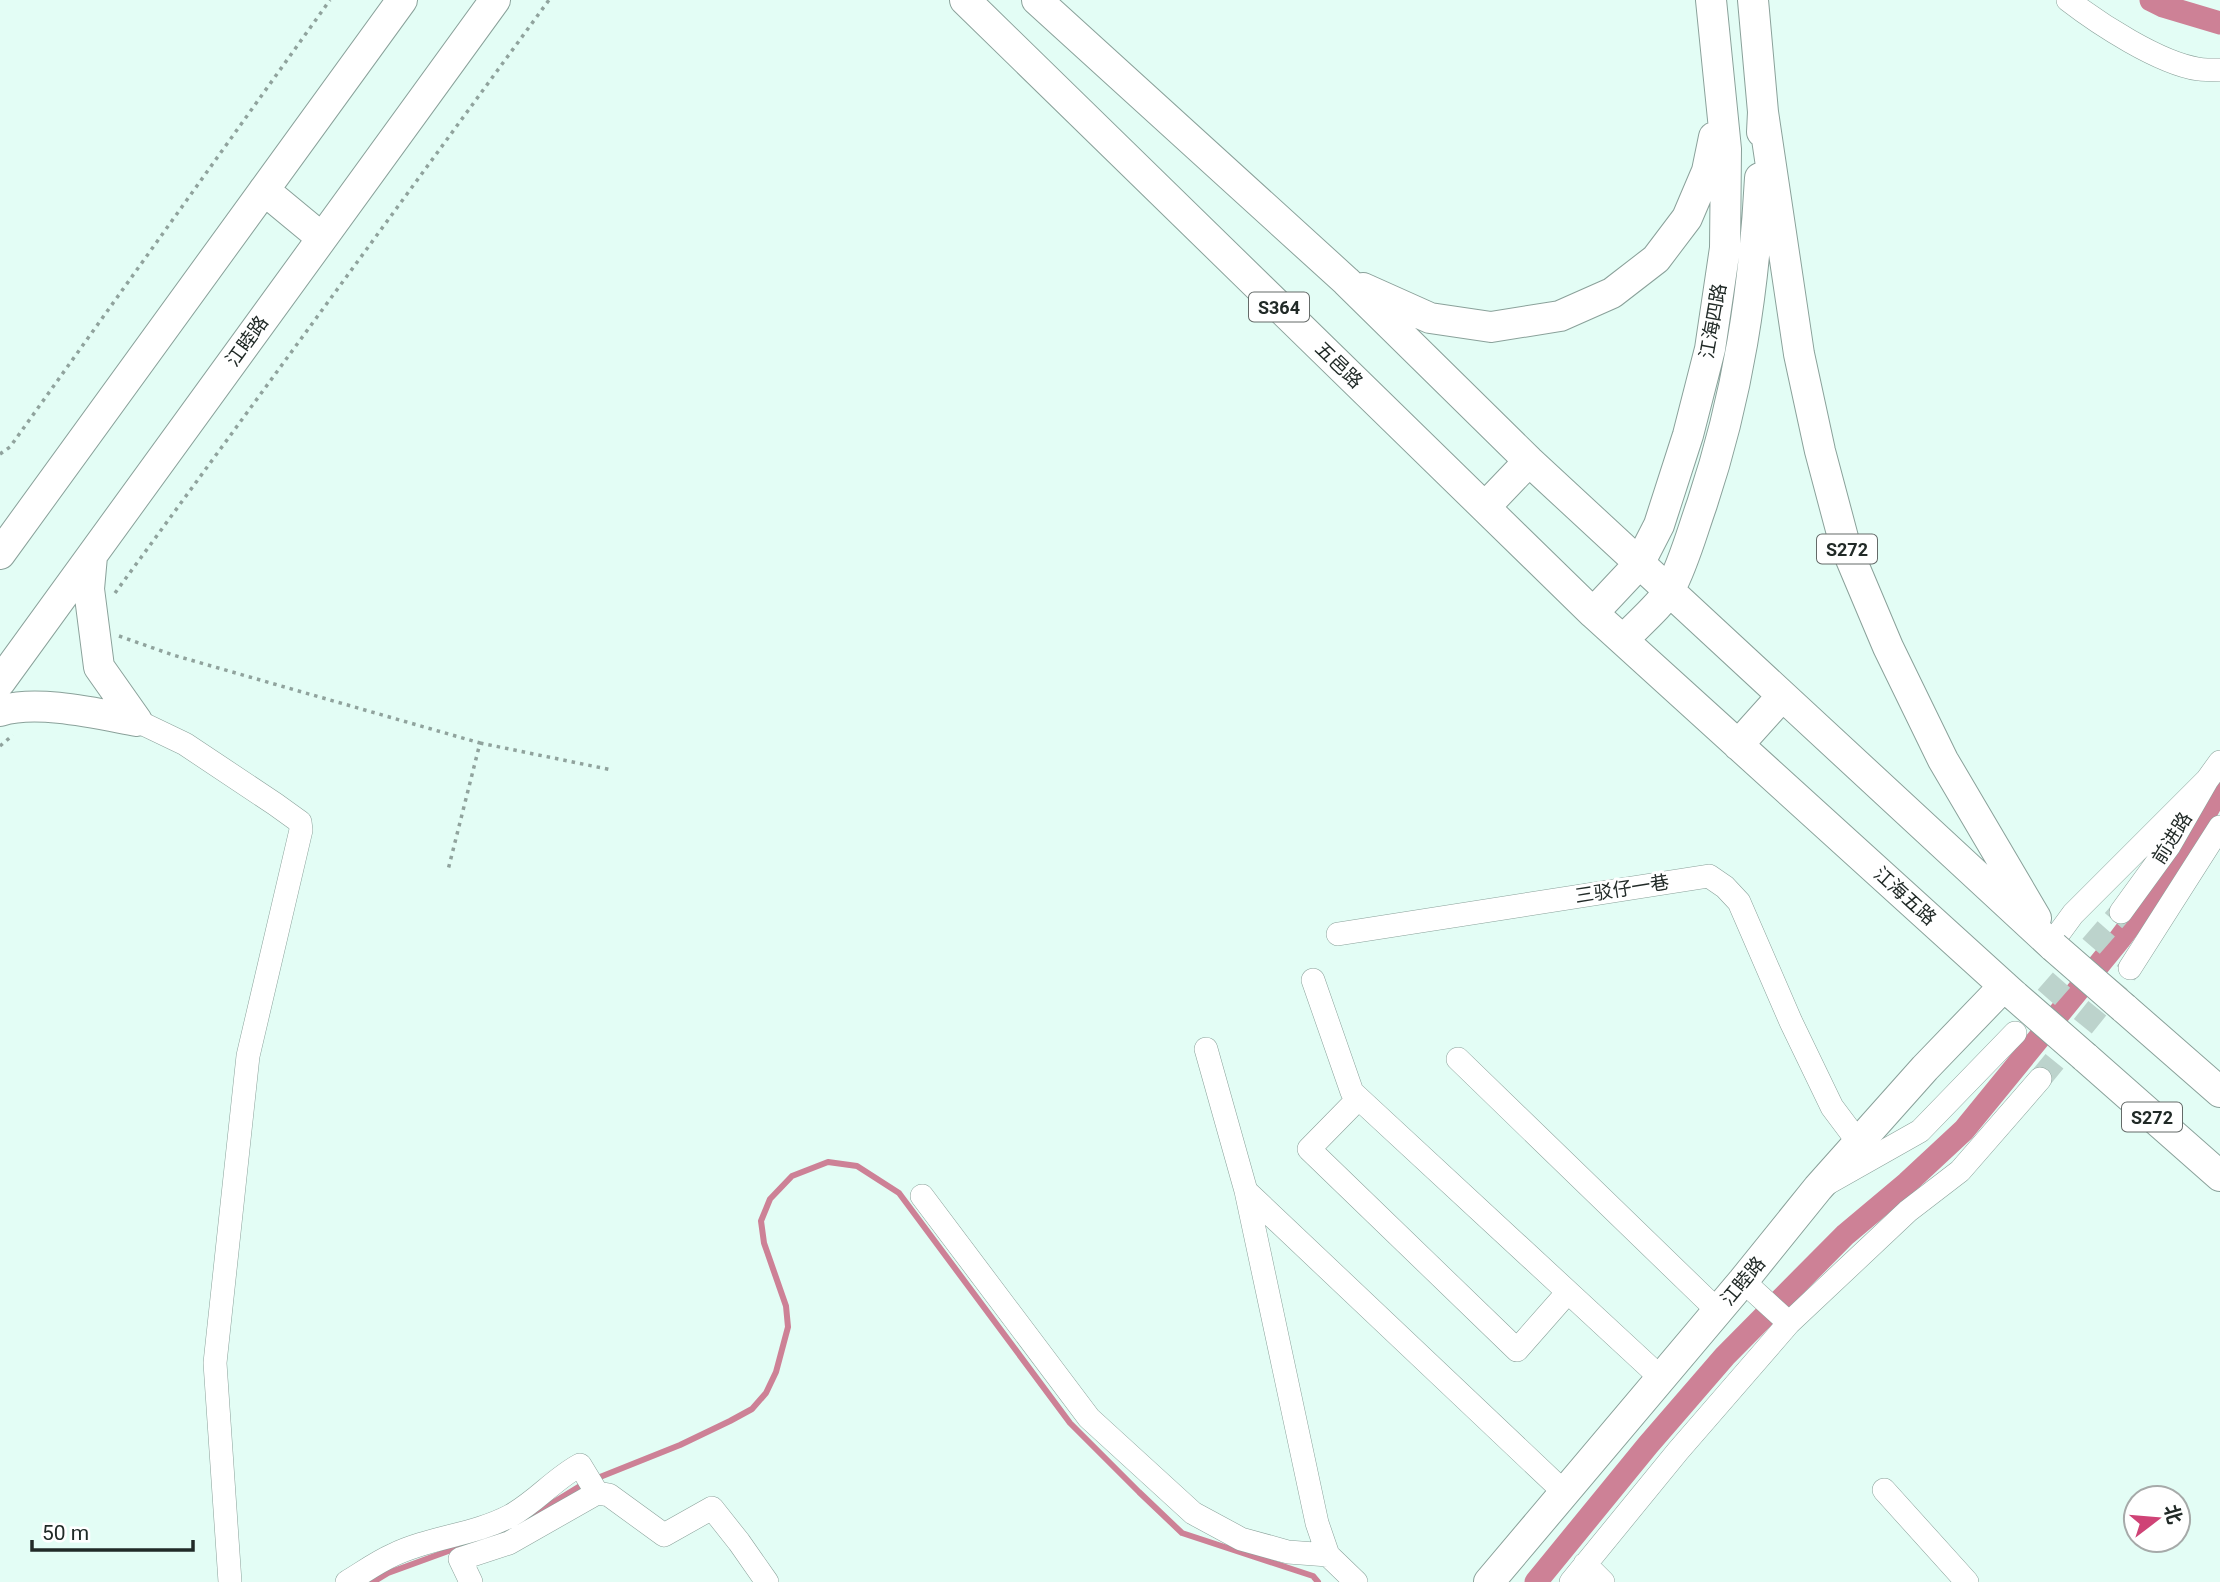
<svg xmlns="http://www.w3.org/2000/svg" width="2220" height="1582" font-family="Roboto,'Noto Sans SC',sans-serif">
<rect width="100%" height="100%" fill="#e3fdf5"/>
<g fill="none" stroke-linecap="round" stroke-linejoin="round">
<!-- stream -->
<path stroke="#cd8196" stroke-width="6" d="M595 1479 680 1445 730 1421 752 1409 766 1393 776 1372 788 1327 786 1306 764 1243 761 1221 770 1199 792 1176 828 1162 857 1166 899 1193 1070 1423 1139 1492 1182 1533 1313 1576 1318 1582
M523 1521 585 1483
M373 1582 388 1573 484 1538"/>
<!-- canal -->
<path stroke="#cd8196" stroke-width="23" d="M2151 0 2163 6 2220 23
M1536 1582 1648 1445 1725 1356 1845 1235 1907 1183 1964 1130 2119 940 2182 856 2220 787"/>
<!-- minor-tunnel -->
<path stroke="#bcd3cc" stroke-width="23" stroke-dasharray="23 11" stroke-linecap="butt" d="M2024 1023 2121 912
M2040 1079 2130 968"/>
<defs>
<path id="minor" d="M2068 0C2099 24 2159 63 2198 69 2205 70 2213 70 2220 70
M137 721 185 744 275 804 300 822 301 830 248 1056 215 1363 230 1582
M2121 912 2169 846 2207 780 2220 762
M1338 934 1709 876 1725 887 1739 902 1791 1022 1832 1107 1859 1143
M2051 944 2073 914 2207 780
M2130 968 2220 827
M1313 980 1352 1092 1661 1378
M1206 1049 1246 1191 1317 1523 1328 1555 1356 1582
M1458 1059 1718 1311
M1358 1099 1309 1149 1517 1350 1568 1292
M1828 1183 1920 1131 2015 1033
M1246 1191 1565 1493
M922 1196 1089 1418 1193 1513 1241 1539 1288 1552 1328 1555
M1743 1281 1789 1323
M1884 1490 1967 1582
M1585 1564 1603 1582
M347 1582C362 1573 377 1562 393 1555 430 1537 474 1535 510 1516 536 1502 554 1479 580 1465L597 1493
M471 1582 460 1559 509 1543 597 1493 609 1495 664 1535 712 1508 739 1542 767 1582
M1571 1582 1678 1451 1789 1323 1908 1211 1960 1171 2040 1079"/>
<path id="major" d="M965 0 1593 613 2015 996
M1037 0 1346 281 1529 461 2054 947
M1753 0 1763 112 1762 132
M1763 112 1799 354 1820 451 1845 545 1888 647 1943 760 2036 918
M264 190 322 238
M1363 288 1430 318 1491 327 1560 316 1612 293 1656 259 1687 218 1707 171 1714 137
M1485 507 1529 461
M0 554 402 0
M92 556 89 589 99 667 137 721
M1593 613 1639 564 1659 525 1688 435 1710 349 1725 248 1726 149 1711 0
M1623 640C1635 627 1662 604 1670 589 1684 563 1692 532 1702 504 1738 396 1754 291 1760 178
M0 682 495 0
M0 711C37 699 99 714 137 721
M1738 745 1782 696
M2124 1008 2220 1092
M2085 1057 2220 1176
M1489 1582 1743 1281 1818 1188 1925 1068 2004 986"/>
</defs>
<!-- minor casing -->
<use href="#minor" stroke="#8aa19a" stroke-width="24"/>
<!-- major casing -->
<use href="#major" stroke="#8aa19a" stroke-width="32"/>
<!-- path -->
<path stroke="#90a39d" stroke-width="3.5" stroke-dasharray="3.5 5" stroke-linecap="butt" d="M0 454 10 447 330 0
M115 593 549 0
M119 636 173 655 480 743 448 870
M480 743 612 770
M0 746 13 735"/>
<!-- minor -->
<use href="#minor" stroke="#fff" stroke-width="23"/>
<!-- major -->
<use href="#major" stroke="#fff" stroke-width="30"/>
<defs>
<path id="major-bridge" d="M2054 947 2124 1008
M2015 996 2085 1057"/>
</defs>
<!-- major-bridge casing -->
<use href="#major-bridge" stroke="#8aa19a" stroke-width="32" stroke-linecap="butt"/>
<!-- major-bridge -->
<use href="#major-bridge" stroke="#fff" stroke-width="30"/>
</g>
<g text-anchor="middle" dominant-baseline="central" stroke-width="6" stroke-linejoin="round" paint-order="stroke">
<!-- shield labels -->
<g fill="#fff" stroke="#646a68" stroke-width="2">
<rect x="1249" y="292.5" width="60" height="29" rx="5"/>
<rect x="1817" y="534.5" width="60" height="29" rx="5"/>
<rect x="2122" y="1102.5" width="60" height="29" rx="5"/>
</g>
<g font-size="18" font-weight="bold" fill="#212a27">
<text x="1279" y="307">S364</text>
<text x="1847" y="549">S272</text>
<text x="2152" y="1117">S272</text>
</g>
<!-- street labels -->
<g font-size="19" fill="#212a27" stroke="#fff">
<text transform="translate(1713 321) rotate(-80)">江海四路</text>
<text transform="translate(247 341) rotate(-54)">江睦路</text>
<text transform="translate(1339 365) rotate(44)">五邑路</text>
<text transform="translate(2172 838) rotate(-58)">前进路</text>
<text transform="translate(1622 889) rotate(-9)">三驳仔一巷</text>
<text transform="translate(1905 896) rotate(42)">江海五路</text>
<text transform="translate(1743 1281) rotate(-50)">江睦路</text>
</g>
</g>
<!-- north arrow -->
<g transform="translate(2157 1519) rotate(74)"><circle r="33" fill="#ffffff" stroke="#a6aaa9" stroke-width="2"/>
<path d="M0-5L12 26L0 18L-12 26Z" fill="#cf4376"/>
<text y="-10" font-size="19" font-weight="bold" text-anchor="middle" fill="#212a27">北</text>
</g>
<!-- scale -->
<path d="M32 1540v10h161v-10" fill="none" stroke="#212a27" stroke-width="3.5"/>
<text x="42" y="1540" font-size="21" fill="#212a27" stroke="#ffffff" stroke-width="5" paint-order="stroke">50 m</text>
</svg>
